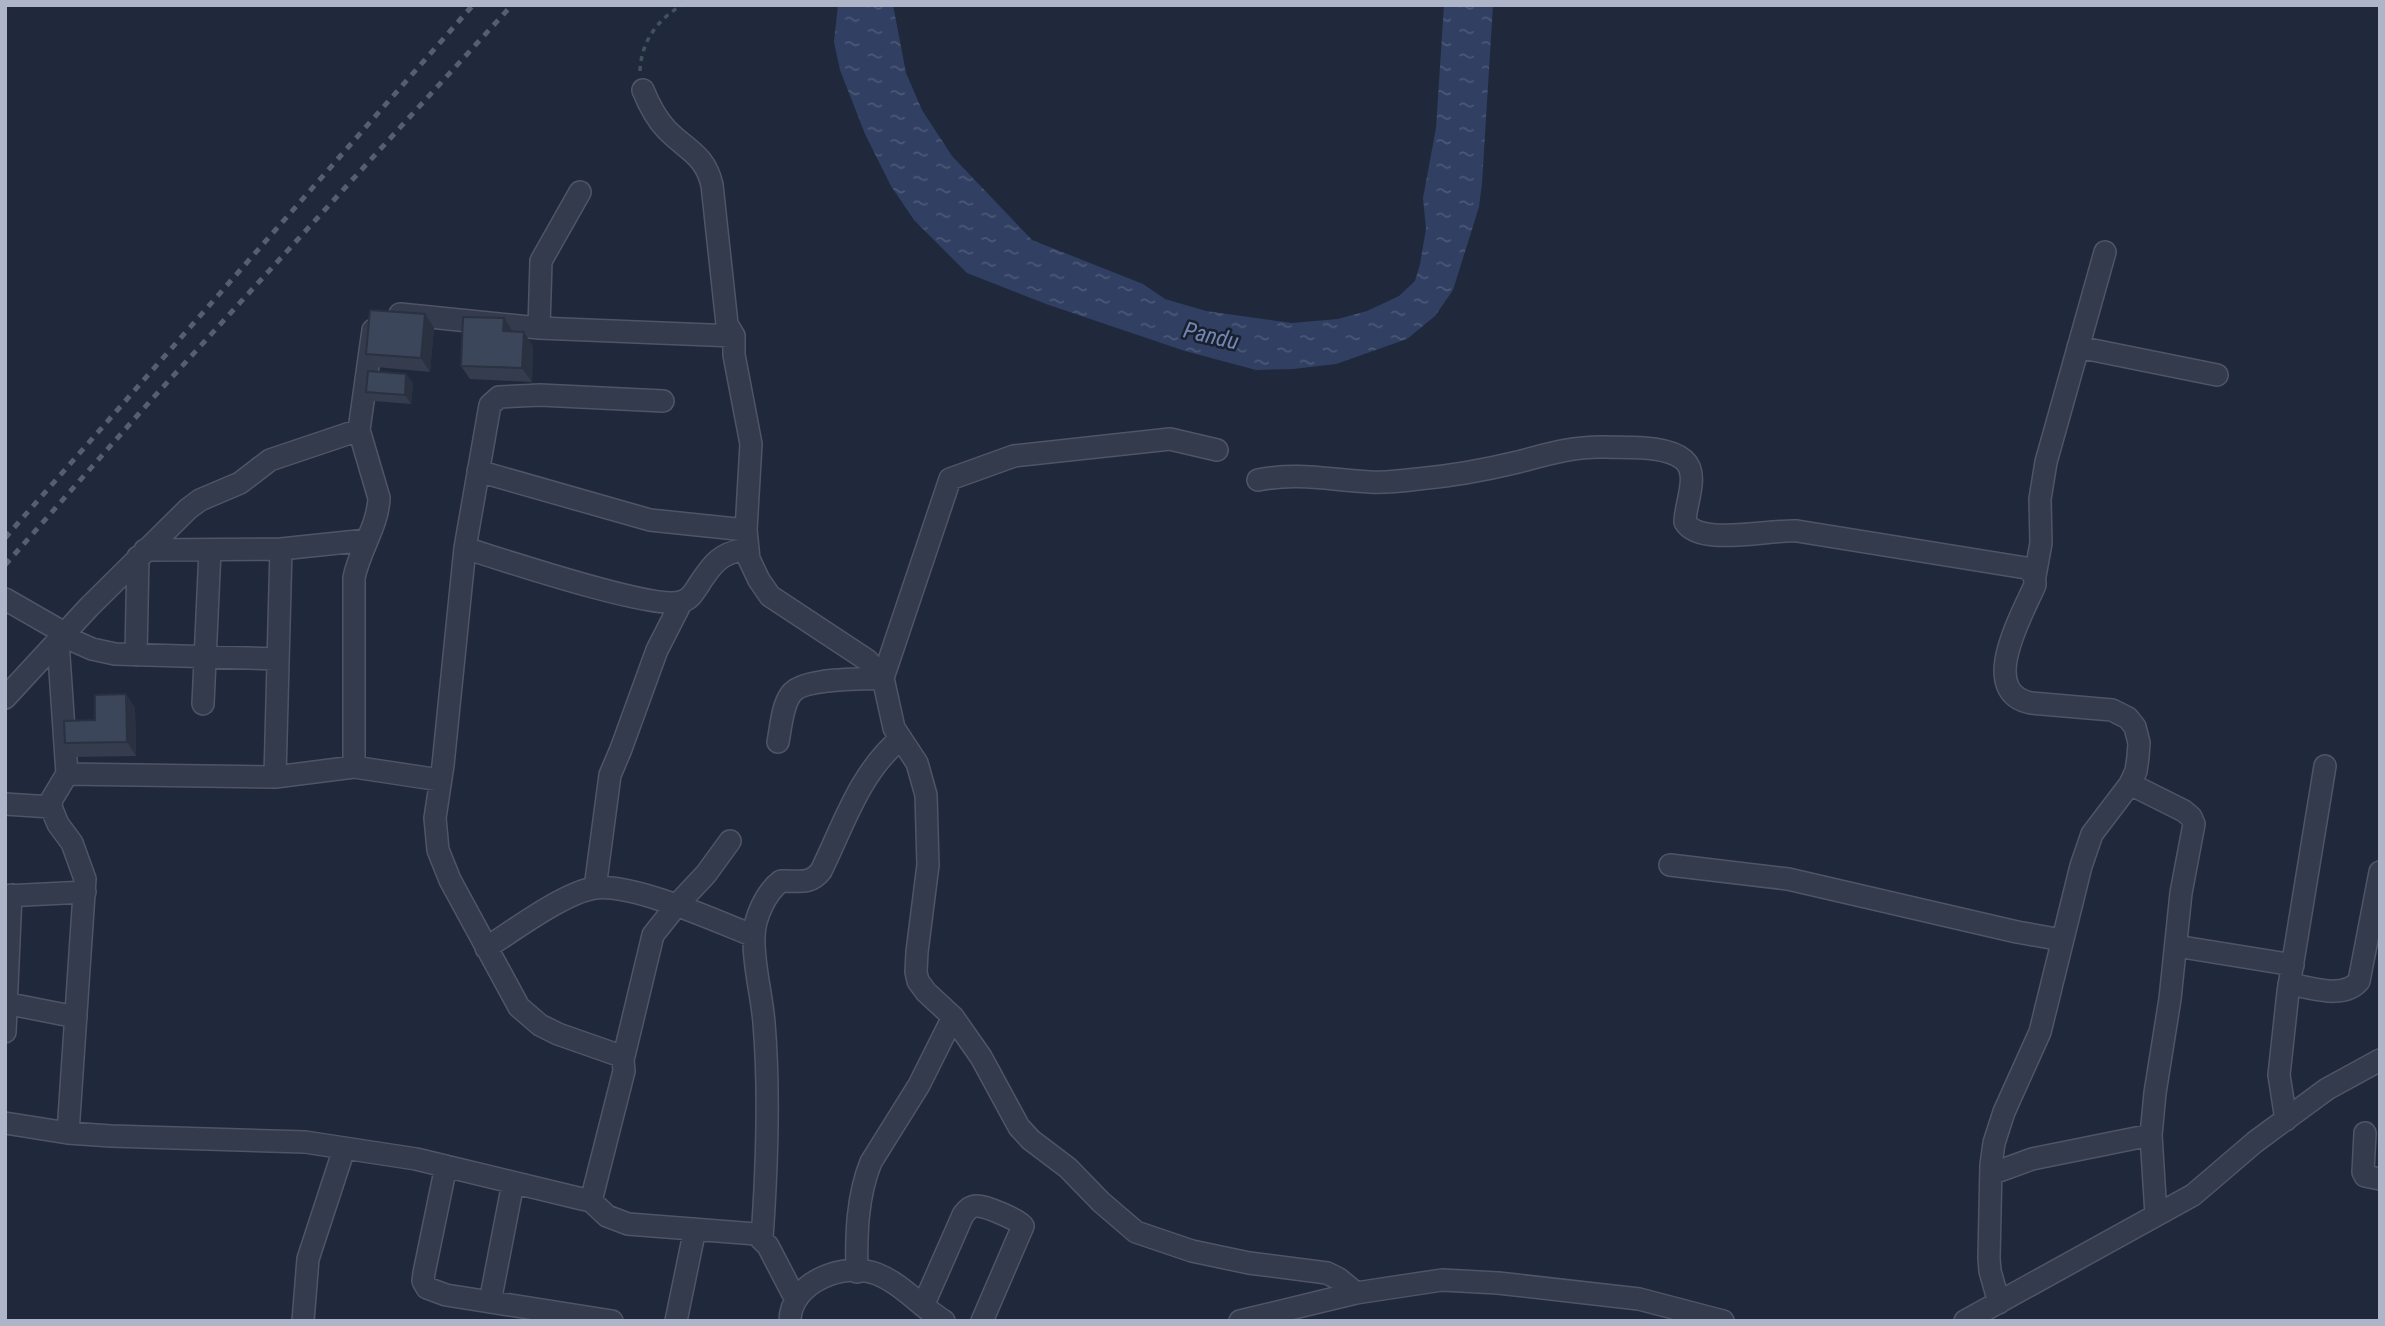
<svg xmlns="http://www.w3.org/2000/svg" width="2385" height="1326" font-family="'Roboto Condensed',sans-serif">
<defs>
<pattern id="water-ripples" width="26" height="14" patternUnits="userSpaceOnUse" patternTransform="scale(1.75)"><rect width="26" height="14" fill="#313f62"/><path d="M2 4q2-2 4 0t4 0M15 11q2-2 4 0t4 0" fill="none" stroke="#4c5877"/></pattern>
</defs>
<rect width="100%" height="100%" fill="#20283b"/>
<!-- water -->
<path fill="url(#water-ripples)" d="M838 5H893L906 73 922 110 952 156 1032 240 1143 284 1165 299 1206 311 1292 323 1338 319 1367 311 1399 296 1415 281 1420 264 1426 229 1423 198 1436 128 1444 5H1493L1482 183 1479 207 1453 290 1435 316 1407 339 1336 364 1293 369 1256 370 1185 351 1046 304 967 273 914 220 891 186 865 134 840 70 834 42Z"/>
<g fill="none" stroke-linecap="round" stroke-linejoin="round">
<defs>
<path id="minor" d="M643 90C649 105 655 117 666 129 686 150 705 154 712 185L727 324 734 336V355L751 444 746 530 749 559 759 580 770 596 867 660 883 678 894 728 917 763 926 795 928 865 917 952 916 972 918 981 926 992 953 1017 981 1057 1019 1127 1031 1140 1068 1168 1101 1202 1136 1232 1192 1251 1249 1263 1327 1273 1339 1279 1356 1293
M400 314 539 328 734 336
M539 328 541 261 580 192
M2078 347 2217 375
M478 471 650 520 746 530
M1258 480C1298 472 1330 480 1370 482 1385 483 1402 481 1418 479 1451 476 1485 470 1518 462 1548 454 1574 446 1606 447 1628 448 1667 445 1684 460 1700 474 1685 504 1685 522 1700 547 1771 529 1797 531L2026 568C2034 573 2035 577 2035 585 2022 615 1977 692 2031 703L2112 710 2128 718 2135 727 2139 743 2138 757 2136 771 2130 784 2092 834 2081 866 2040 1032 2004 1112 1994 1143 1991 1165 1989 1258 1990 1271 1999 1303
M465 548C500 559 658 612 683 601 690 599 694 592 698 586 712 564 720 553 746 549
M145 550 281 549 367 540
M2035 576 2041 543 2040 499 2046 462 2105 252
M5 599 66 634 74 641 92 649 115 654 278 659
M58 641 67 774 52 799 51 807 58 824 72 843 85 879 68 1133
M136 655 138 557
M5 698 89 607 188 509 200 500 240 483 270 460 359 430
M203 704 210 550
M778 742C781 727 782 706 791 694 803 677 862 680 883 678L950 479 1014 456 1170 439 1217 450
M354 767V578C359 551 378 526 379 498L359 430 373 330
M67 774 275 777 354 767 440 780
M275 777 281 549
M2130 784 2184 811 2191 817 2194 824 2181 893 2170 999 2155 1093 2151 1135 2156 1215
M5 804 51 807
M1670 865 1788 879 2017 932 2062 940
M595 888 610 775 621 749 657 650 681 603
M5 896 85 892
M2176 946 2293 965
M486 948C513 931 565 892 595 888 633 883 716 921 754 936
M2289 984C2311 987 2343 1000 2359 981L2380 872
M5 1003 76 1017
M5 1032 11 895
M623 1060 653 935 676 906 706 874 730 841
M2286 1120 2279 1075 2288 992 2325 766
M5 1123 68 1133 111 1136 305 1142 416 1159 582 1199 591 1201 607 1216 628 1224 756 1234 768 1246 795 1298
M2365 1133 2363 1172 2365 1176 2380 1179
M446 1166 424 1273 423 1281 427 1288 446 1295 612 1321
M1991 1174 2032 1159 2151 1135
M591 1201 624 1071 623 1060 618 1055 558 1034 540 1025 519 1007 450 880 438 850 435 818 443 765 465 548 490 405 499 397 540 395 663 401
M762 1238C767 1167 770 1094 764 1023 762 995 753 965 754 937 754 918 766 892 781 881 798 880 809 886 821 871 844 824 859 774 900 739
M857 1272C856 1236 857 1196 871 1162L919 1085 953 1017
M490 1302 513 1183
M923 1306 963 1215C967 1210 970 1206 977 1206 986 1206 1017 1219 1023 1226L982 1321
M303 1321 308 1259 344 1149
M676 1321 695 1229
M790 1321C790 1282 845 1261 877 1274 902 1284 921 1307 944 1321
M1240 1321 1356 1293 1442 1280 1498 1283 1639 1299 1723 1321
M1965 1321 2193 1195 2255 1142 2327 1089 2380 1060"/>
</defs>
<!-- minor casing -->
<use href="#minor" stroke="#4f5566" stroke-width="24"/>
<!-- path -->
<path stroke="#40535a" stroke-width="3.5" stroke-dasharray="5 5" stroke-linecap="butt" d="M640 71C641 42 657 20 682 5"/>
<!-- minor -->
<use href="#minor" stroke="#343b4c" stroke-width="21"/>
<!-- rail -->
<path stroke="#555e73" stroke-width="5" stroke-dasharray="7 7" stroke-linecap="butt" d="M5 538 473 5
M5 565 152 399 512 5"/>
</g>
<!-- wall -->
<path fill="#343c4e" d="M504 318 513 332 533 346 532 382 470 379 461 366Z
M434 328 430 372 376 367 366 354Z
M406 374 413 383 411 404 373 401 366 392Z
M126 694 135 708 136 756 75 757 65 743 95 720Z"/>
<!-- shaded-wall -->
<path fill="#2a3140" d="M425 314 434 328 430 372 421 358Z
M504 318 513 332 503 331Z
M524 332 533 346 532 382 522 368Z
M406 374 413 383 411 404 405 395Z
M126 694 135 708 136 756 127 742Z"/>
<!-- building -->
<path fill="#3c465b" stroke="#2a3140" stroke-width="2" d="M370 310 425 314 421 358 366 354Z
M463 317 504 318 503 331 524 332 522 368 461 366Z
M368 371 406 374 405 395 366 392Z
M126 694 127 742 65 743 64 721 95 720V695Z"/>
<g text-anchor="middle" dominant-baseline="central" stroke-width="5" stroke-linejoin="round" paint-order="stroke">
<!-- water labels -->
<g font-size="23" font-style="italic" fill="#7487b2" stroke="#192030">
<text transform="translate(1211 336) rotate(13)">Pandu</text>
</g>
</g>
<!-- border -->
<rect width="2385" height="1326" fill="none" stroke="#afb5c8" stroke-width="14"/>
</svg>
